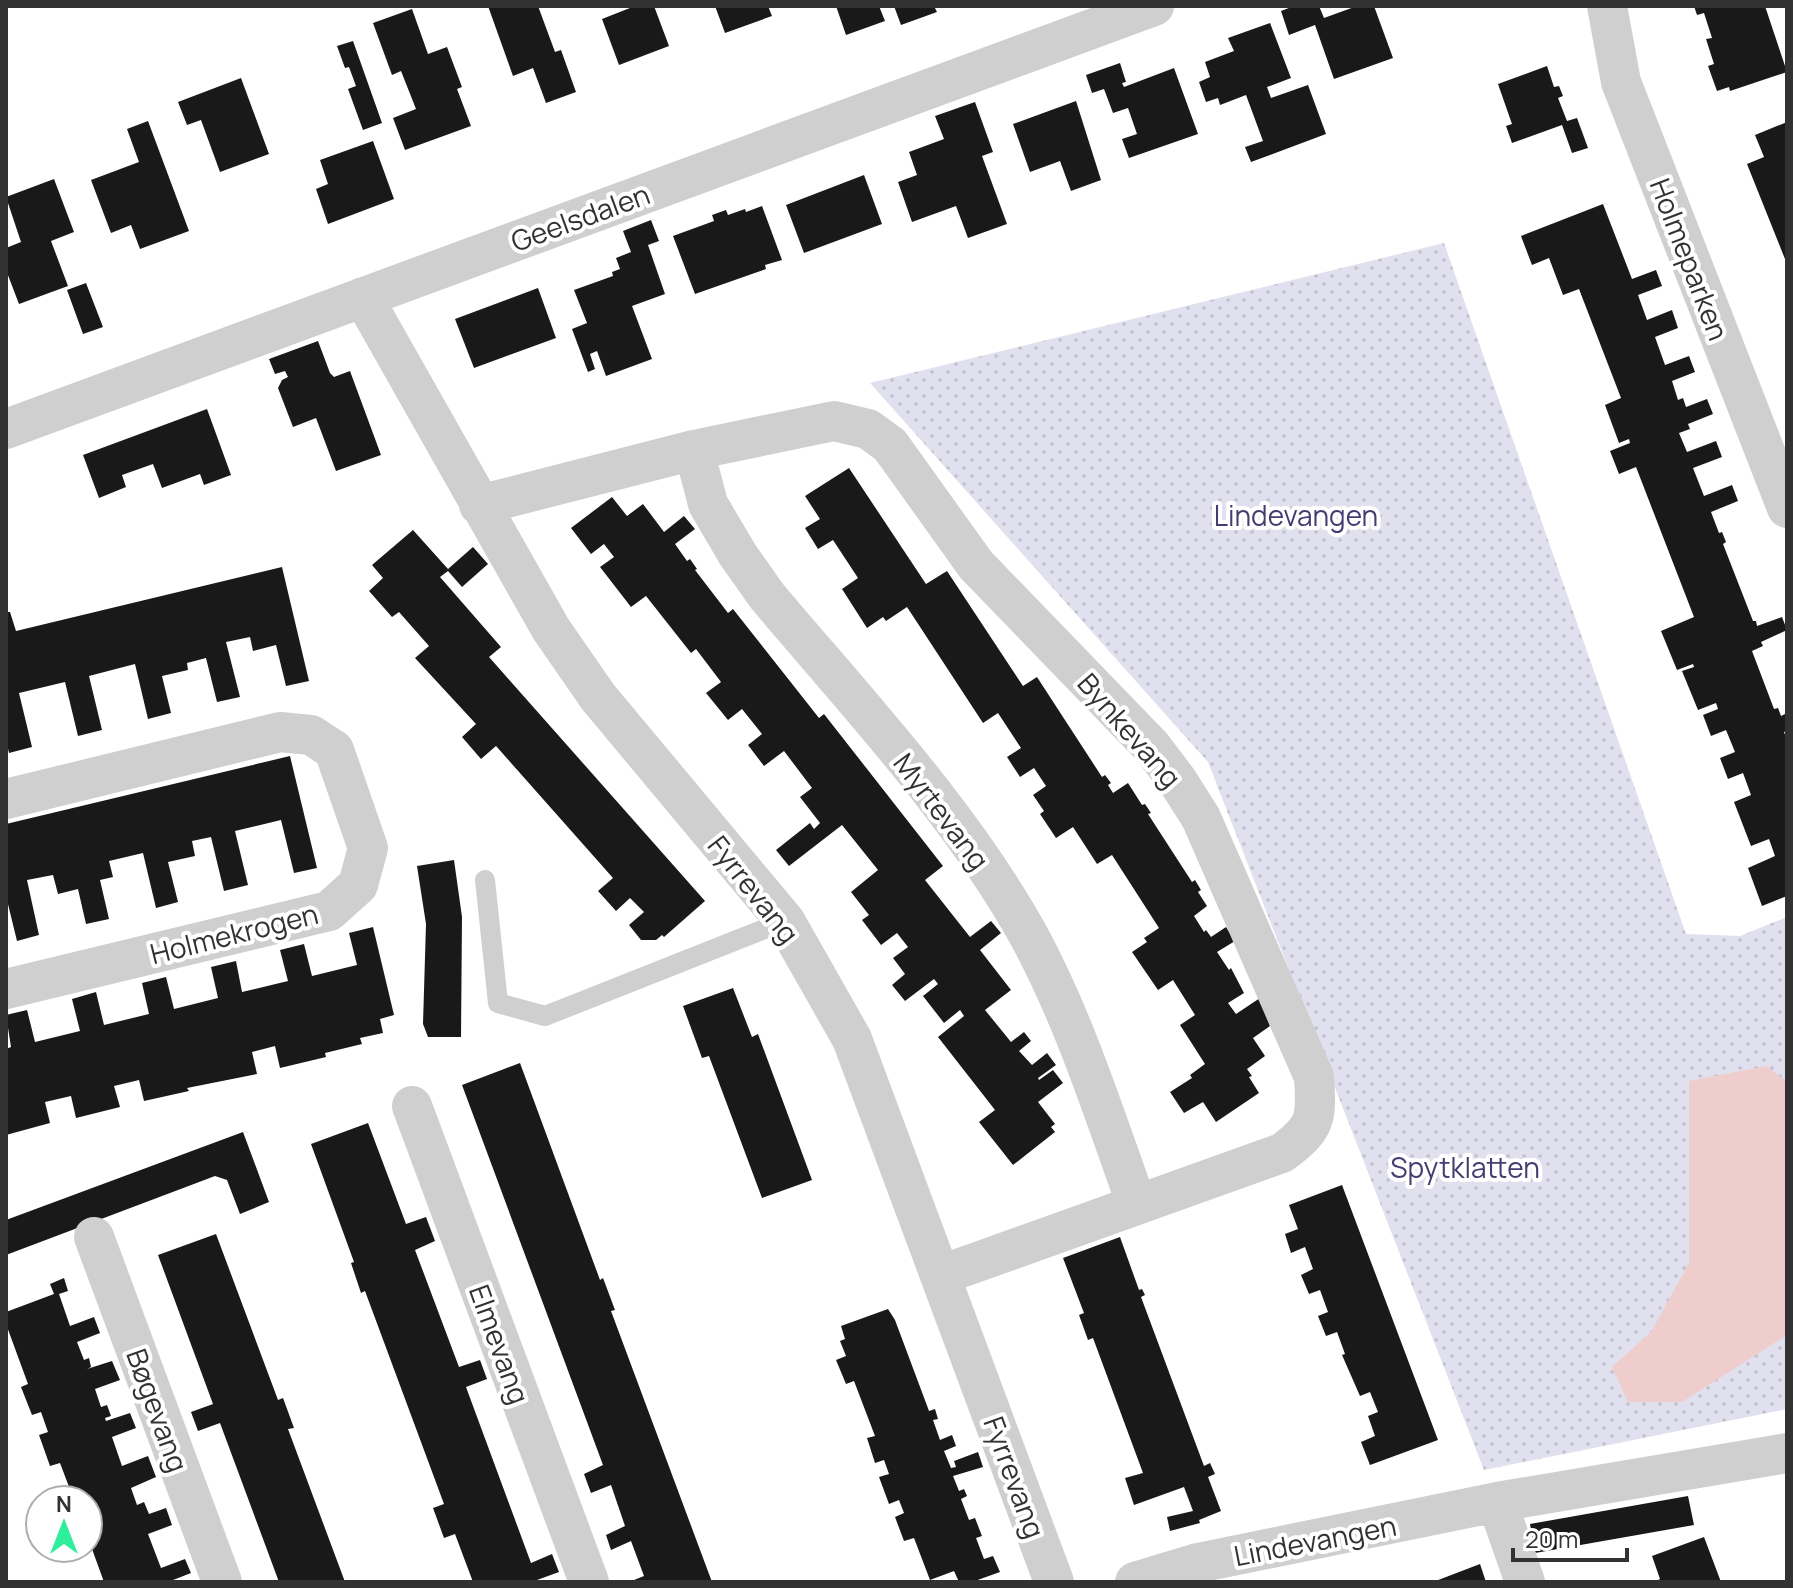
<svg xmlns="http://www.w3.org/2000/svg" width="1793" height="1588" font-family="Manrope,sans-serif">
<defs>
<pattern id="grass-dots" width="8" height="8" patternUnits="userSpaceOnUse" patternTransform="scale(2)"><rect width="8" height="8" fill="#e1e0ef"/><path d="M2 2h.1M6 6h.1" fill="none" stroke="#c2c1cd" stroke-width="1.8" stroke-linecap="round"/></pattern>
</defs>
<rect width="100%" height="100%" fill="#fff"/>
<!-- grass -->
<path fill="url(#grass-dots)" d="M1444 243 1686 934 1740 936 1787 917V1409L1484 1470 1208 762 870 383Z"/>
<!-- water -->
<path fill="#efcdcc" d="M1767 1066 1787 1082V1335L1682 1402H1628L1612 1367 1651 1332 1689 1263V1081Z"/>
<!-- building -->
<path fill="#191919" d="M488 6H538L555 52 561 50 576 92 546 103 533 68 513 76Z
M635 6H654L669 46 619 65 602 19Z
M715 6H768L772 16 725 33Z
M836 6H879L885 21 846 35Z
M894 6H934L937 12 901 25Z
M1294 6H1319L1324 18 1357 6H1374L1393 58 1334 79 1315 25 1289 35 1281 11Z
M1694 6H1765L1787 72 1730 91 1729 87 1717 91 1708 66 1714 64 1706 39 1712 38 1704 13 1697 15Z
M412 9 428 54 447 47 462 87 457 89 471 126 405 150 393 118 416 109 401 71 392 75 373 23Z
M1270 23 1291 78 1267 87 1271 98 1308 85 1326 134 1251 162 1245 147 1263 141 1246 95 1220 105 1218 98 1206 102 1199 82 1210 77 1205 62 1234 51 1228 38Z
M353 41 382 123 363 130 348 89 356 86 349 67 345 68 337 46Z
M1120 63 1126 82 1122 83 1124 87 1174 68 1198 134 1129 158 1122 139 1137 134 1128 108 1113 113 1104 89 1092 93 1086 75Z
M1547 66 1554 87 1559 86 1563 96 1558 98 1567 121 1577 118 1588 148 1572 153 1562 125 1512 143 1506 126 1512 124 1498 84Z
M241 78 269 154 220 172 201 120 187 125 178 102Z
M1076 101 1101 180 1071 191 1060 161 1030 172 1013 124Z
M975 102 993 152 982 156 1007 224 968 238 956 206 912 222 898 182 917 175 909 152 944 139 935 116Z
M148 121 189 231 140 249 131 225 111 233 91 180 139 162 127 129Z
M1787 122V264L1747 164 1764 157 1755 135Z
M373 141 394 199 328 224 316 189 328 184 320 160Z
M864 175 882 224 804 253 786 205Z
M54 179 74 232 51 241 68 286 19 304 6 270V248L21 242 6 197Z
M1603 204 1632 279 1656 270 1662 286 1638 295 1647 320 1672 310 1678 328 1655 337 1665 365 1689 356 1695 372 1672 381 1678 400 1683 398 1686 407 1707 399 1713 414 1688 424 1690 429 1679 433 1687 452 1716 441 1722 457 1693 468 1704 496 1732 485 1738 501 1711 512 1719 533 1722 532 1726 542 1723 544 1753 621H1756L1757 626 1782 617 1787 630 1761 642 1763 646 1752 651 1774 709 1778 708 1781 716 1787 713V731L1784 732 1787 740V896L1762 906 1748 868 1775 856 1769 839 1751 846 1734 802 1751 795 1743 773 1728 779 1720 758 1735 752 1726 730 1711 736 1703 715 1718 709 1716 703 1698 710 1682 671 1694 667 1693 664 1677 670 1661 631 1694 617 1636 467 1619 474 1610 451 1630 443 1629 439 1619 443 1605 405 1621 398 1579 289 1563 295 1549 258 1532 265 1521 236Z
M762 206 782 260 765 265 766 269 695 294 673 236 714 221 712 215 726 210 728 215 745 209 746 212Z
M651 220 659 241 648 245 665 294 632 306 652 359 606 376 597 351 590 354 595 369 588 372 572 329 587 323 574 290 613 276 612 272 620 269 616 258 631 252 623 231Z
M86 283 103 327 83 334 67 290Z
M538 288 556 338 474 368 455 319Z
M318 341 330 373 334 377 350 371 381 455 336 471 316 418 293 427 278 388 282 380 288 377 285 371 275 374 269 359Z
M207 409 231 475 204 485 200 474 162 488 153 464 122 475 126 487 99 498 83 455Z
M849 468 926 584 947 571 1023 686 1037 677 1102 777 1105 775 1111 783 1108 785 1113 793 1128 783 1142 805 1145 804 1151 813 1148 814 1192 882 1195 880 1201 890 1198 892 1207 906 1194 916 1204 932 1206 930 1211 937 1226 927 1235 941 1217 952 1229 970 1231 968 1244 993 1228 1003 1236 1014 1260 998 1270 1026 1253 1038 1265 1056 1247 1069 1252 1076 1249 1077 1259 1093 1216 1122 1203 1102 1184 1113 1170 1092 1192 1078 1190 1075 1205 1064 1180 1025 1195 1015 1173 980 1158 990 1132 952 1147 942 1144 938 1159 928 1112 855 1097 864 1073 827 1056 838 1040 814 1044 811 1033 795 1046 786 1034 768 1020 777 1007 757 1021 748 998 713 983 723 907 607 886 621 883 617 867 628 842 589 858 578 833 540 818 549 805 528 820 519 805 496Z
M612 497 627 516 643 504 664 532 684 516 695 529 675 544 687 561 690 559 697 569 695 570 728 613 733 609 819 718 824 714 943 866 925 880 970 937 991 921 1001 933 980 950 1011 990 985 1010 1011 1042 1024 1032 1031 1041 1019 1051 1032 1065 1047 1053 1056 1065 1038 1078 1039 1080 1053 1070 1063 1083 1038 1102 1055 1124 1051 1127 1055 1132 1013 1165 979 1122 995 1110 938 1037 964 1016 960 1010 944 1023 923 996 938 984 934 979 905 1001 892 985 905 974 893 958 908 947 897 933 881 945 862 920 869 915 851 892 878 870 842 825 789 866 776 850 810 823 814 829 820 823 800 797 812 788 784 751 764 766 748 745 762 734 742 709 728 720 706 693 721 682 696 649 691 653 646 596 631 607 600 567 614 557 604 544 591 554 571 528Z
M413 530 448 569 473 547 488 564 462 587 448 571 440 577 501 647 489 657 705 901 664 937 662 935 656 940H641L629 925 644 912 630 898 616 911 598 891 613 878 496 746 481 759 462 737 476 724 415 658 429 646 399 612 392 617 369 591 383 578 372 565Z
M282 567 309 681 286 686 276 645 253 651 250 637 226 642 240 697 217 702 206 658 187 663 188 670 162 676 171 713 148 719 135 664 89 676 102 730 78 736 65 682 19 693 32 747 9 753 6 740V612H10L16 631Z
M290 756 317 868 294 873 281 820 235 831 248 885 224 891 211 837 192 841 195 856 168 862 178 902 156 908 143 853 109 861 113 877 100 880 109 919 86 924 78 889 58 894 53 875 27 880 39 935 17 941 6 896V824Z
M454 860 462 917 461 1037H428L423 1024 426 924 417 866Z
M373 927 394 1015 380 1019 383 1033 360 1038 362 1044 325 1053 326 1057 280 1068 275 1046 252 1052 257 1074 187 1088 189 1091 144 1101 139 1080 114 1086 120 1107 76 1118 71 1096 45 1102 50 1123 6 1135V1049L11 1047 6 1015 27 1010 35 1042 80 1031 72 999 96 992 104 1025 149 1014 142 983 166 977 174 1009 218 998 211 967 236 961 242 992 288 981 280 950 304 944 312 976 357 965 349 933Z
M733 988 752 1037 758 1034 812 1180 762 1198 709 1056 702 1058 683 1006Z
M520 1063 600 1280 603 1278 615 1310 611 1311 712 1582H629L644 1576 631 1541 611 1550 606 1535 625 1526 611 1485 591 1493 584 1474 603 1465 462 1085Z
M368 1123 406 1224 426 1217 435 1241 415 1250 459 1367 480 1360 487 1379 466 1387 531 1563 552 1554 559 1572 537 1580 538 1582H473L455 1534 444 1538 433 1508 444 1504 365 1291 361 1293 351 1263 354 1262 311 1144Z
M243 1132 269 1202 240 1214 227 1180 215 1176 6 1255V1220Z
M1342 1185 1438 1440 1370 1465 1361 1442 1375 1436 1368 1416 1378 1412 1370 1392 1360 1396 1342 1355 1345 1354 1337 1332 1326 1336 1318 1316 1328 1312 1320 1290 1309 1294 1301 1275 1313 1269 1305 1247 1291 1253 1285 1234 1298 1229 1289 1205Z
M216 1234 278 1400 283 1398 294 1428 288 1429 345 1582H279L220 1423 198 1431 191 1412 213 1404 158 1255Z
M1120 1237 1139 1290 1142 1289 1145 1295 1141 1297 1204 1466 1210 1463 1215 1474 1208 1477 1221 1511 1199 1520 1200 1523 1170 1531 1167 1517 1193 1511 1184 1487 1134 1505 1125 1478 1143 1473 1093 1338 1088 1340 1079 1315 1084 1313 1063 1258Z
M64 1278 68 1291 59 1294 70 1326 94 1317 100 1333 77 1342 84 1360 89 1358 91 1367 87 1369 112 1361 120 1380 95 1389 101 1407 107 1405 111 1416 105 1418 106 1421 130 1413 136 1428 112 1437 122 1466 148 1456 156 1477 131 1488 137 1505 144 1502 149 1514 166 1508 172 1525 148 1534 161 1568 185 1559 191 1573 168 1582H104L88 1538V1500H74L60 1463 50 1466 39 1435 48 1432 41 1412 32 1415 21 1387 28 1384 6 1324V1312L54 1294 50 1284Z
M888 1309 895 1320 929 1411 935 1409 938 1419 933 1420 940 1440 952 1435 956 1446 944 1451 951 1468 956 1467 954 1461 978 1452 983 1467 953 1476 959 1491 964 1489 967 1496 961 1499 969 1520 975 1518 982 1536 976 1538 984 1559 993 1556 1000 1572 972 1582H959L954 1571 930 1580 914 1538 904 1541 895 1517 904 1513 899 1500 889 1504 879 1477 889 1474 884 1460 875 1463 867 1438 875 1436 854 1381 846 1384 836 1360 846 1356 840 1341 845 1339 841 1326Z
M1688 1496 1694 1525 1535 1553 1530 1524Z
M1704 1537 1721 1582H1654L1660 1579 1652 1556Z
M1480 1564 1486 1582H1433Z"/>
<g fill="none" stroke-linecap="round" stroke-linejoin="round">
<!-- service -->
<path stroke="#cfcfcf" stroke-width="20" d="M485 880 498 1003 545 1016 785 921"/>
<!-- minor -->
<path stroke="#cfcfcf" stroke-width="40" d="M1607 6 1621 82 1787 508
M363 297 551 629 598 697 785 921 852 1039 1054 1582
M6 429 1154 6
M694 450 708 504 738 555 767 596C857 703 961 813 1029 936 1075 1021 1104 1114 1137 1205
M479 505 694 450 834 421 868 429 890 445 976 565 1152 747 1177 780 1201 818 1314 1077C1317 1119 1316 1128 1282 1153L941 1275
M6 799 280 732 311 735 334 750 368 848 358 885 329 911 6 989
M412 1106 589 1582
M94 1237 222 1582
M1497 1502 1525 1582
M1135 1582 1198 1563 1497 1502 1787 1453"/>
</g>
<g text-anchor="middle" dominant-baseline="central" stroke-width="8" stroke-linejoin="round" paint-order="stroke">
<!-- street labels -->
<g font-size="28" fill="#323232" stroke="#fff">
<text transform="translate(580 217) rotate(-20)">Geelsdalen</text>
<text transform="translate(1690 259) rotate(69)">Holmeparken</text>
<text transform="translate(1130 730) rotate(49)">Bynkevang</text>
<text transform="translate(942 811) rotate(53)">Myrtevang</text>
<text transform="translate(754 889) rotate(52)">Fyrrevang</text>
<text transform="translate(234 933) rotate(-14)">Holmekrogen</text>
<text transform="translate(500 1344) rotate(70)">Elmevang</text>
<text transform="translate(158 1410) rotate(70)">Bøgevang</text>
<text transform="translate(1015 1477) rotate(70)">Fyrrevang</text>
<text transform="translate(1315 1540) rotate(-11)">Lindevangen</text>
</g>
<!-- park labels -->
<g font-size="28" fill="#453c71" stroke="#fff">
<text x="1296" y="515">Lindevangen</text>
<text x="1465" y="1167">Spytklatten</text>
</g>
</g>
<!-- border -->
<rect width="1793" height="1588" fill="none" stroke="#323232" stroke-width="16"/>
<!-- north arrow -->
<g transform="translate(64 1524)"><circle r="38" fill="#ffffff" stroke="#adadad" stroke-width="2"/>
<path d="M0-6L14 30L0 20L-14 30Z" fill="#2fee9b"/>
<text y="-12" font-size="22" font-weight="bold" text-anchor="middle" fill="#323232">N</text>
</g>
<!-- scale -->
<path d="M1513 1548v12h114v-12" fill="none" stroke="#323232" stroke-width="4"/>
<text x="1525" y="1548" font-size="24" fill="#323232" stroke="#ffffff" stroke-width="6" paint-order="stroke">20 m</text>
</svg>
